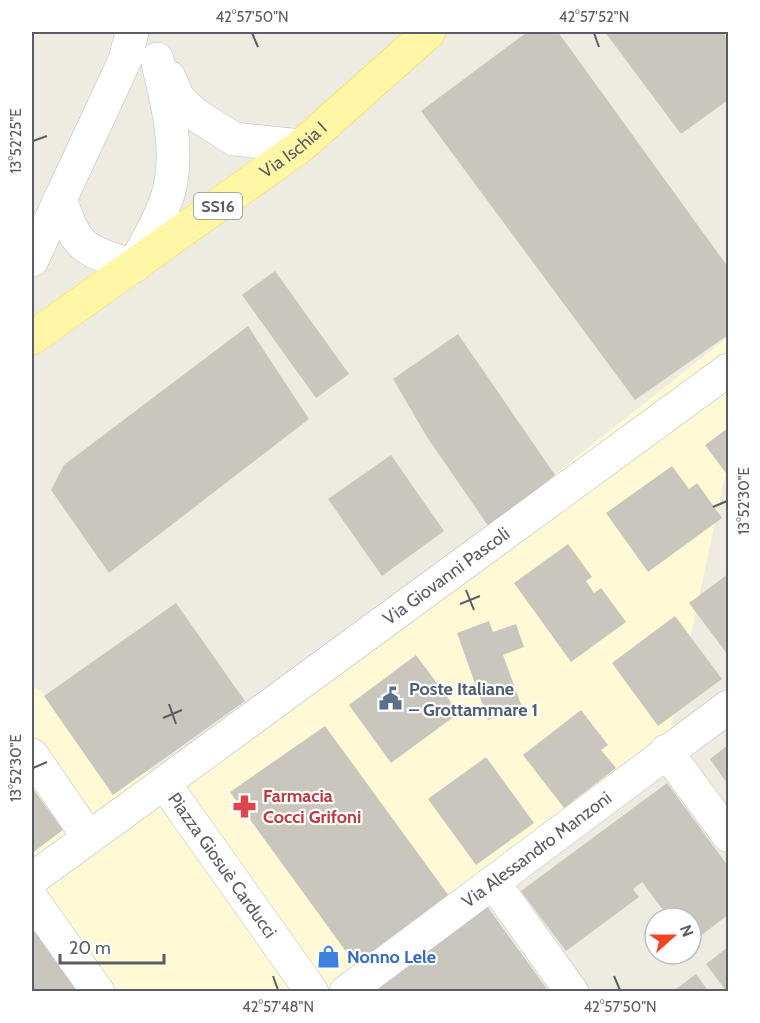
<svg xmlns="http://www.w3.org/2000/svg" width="760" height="1023" font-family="Cabin,sans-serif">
<rect width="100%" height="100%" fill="#eeece1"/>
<!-- commercial -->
<path fill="#fff9d5" d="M728 337V462L666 751 347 991H32V685L164 783Z"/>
<!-- building -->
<path fill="#c9c6be" d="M527 32H558L728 267V335L635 400 421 111Z
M605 32H723L728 39V100L681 134Z
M275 271 349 374 316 398 242 295Z
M248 326 309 419 109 573 51 490 64 465Z
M458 334 555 475 489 527 427 437 393 379Z
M728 428V476L705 445Z
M391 455 444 531 382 576 328 499Z
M672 466 689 489 697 483 722 518 648 572 606 513Z
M568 544 592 577 586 581 594 593 601 588 626 622 571 662 514 583Z
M728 574V655L689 603Z
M176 603 245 701 113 795 44 696Z
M675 616 722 679 658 726 612 663Z
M489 621 493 632 516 624 524 647 503 655 522 707 488 720 457 633Z
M416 655 459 713 391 763 349 705Z
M581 710 608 745 601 750 616 768 564 808 523 755Z
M325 726 449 896 358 968 230 792Z
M728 745V785L710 759Z
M486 757 534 823 476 865 428 799Z
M667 783 728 866V915L691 943V918H669L642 882 633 889 639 897 566 951 521 891Z
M32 787 63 830 32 853Z
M487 906 549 992H373Z
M32 925 83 992H32Z
M728 947V992H727L706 964Z
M696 974 709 992H672Z"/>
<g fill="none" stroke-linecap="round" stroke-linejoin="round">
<defs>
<g id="minor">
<path d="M169 77 178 98 193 113 234 139 301 146"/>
<path d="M60 198C77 250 84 250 134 266 147 240 166 211 171 182 178 140 166 99 157 59"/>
<path d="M32 260 125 60 132 32"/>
<path d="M666 751 728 835"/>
<path d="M32 755 89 838"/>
<path id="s1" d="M164 783 728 370"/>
<path id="s2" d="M32 879 164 783 312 992"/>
<path d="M493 882 572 992"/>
<path d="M32 899 98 992"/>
<path id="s3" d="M346 992 728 707"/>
</g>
<g id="major">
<path id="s4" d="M32 338 301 146 429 32"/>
</g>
</defs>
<!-- minor casing -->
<use href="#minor" stroke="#b9bbc1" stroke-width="34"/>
<!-- major casing -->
<use href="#major" stroke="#f9d74f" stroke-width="34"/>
<!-- minor -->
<use href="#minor" stroke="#fff" stroke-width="33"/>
<!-- major -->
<use href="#major" stroke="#fff7a5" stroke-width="33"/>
</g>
<!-- ticks -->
<path fill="none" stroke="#5a5d63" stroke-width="2" d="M252 33 258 47M594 33 599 47M33 141 47 136M713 507 727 501M466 590 474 610M460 604 480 596M169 704 176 724M163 718 182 710M33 768 47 762M273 976 278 990M614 976 620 990"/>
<!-- icons -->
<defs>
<symbol id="civic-bare" viewBox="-9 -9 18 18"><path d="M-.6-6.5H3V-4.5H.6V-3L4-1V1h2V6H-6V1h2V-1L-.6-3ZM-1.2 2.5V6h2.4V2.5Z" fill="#5c6f8a" stroke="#fff" stroke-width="2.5" paint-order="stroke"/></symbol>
<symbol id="pharmacy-bare" viewBox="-9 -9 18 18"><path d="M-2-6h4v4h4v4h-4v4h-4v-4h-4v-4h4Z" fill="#e0444e" stroke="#fff" stroke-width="2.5" paint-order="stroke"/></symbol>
<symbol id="shop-bare" viewBox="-9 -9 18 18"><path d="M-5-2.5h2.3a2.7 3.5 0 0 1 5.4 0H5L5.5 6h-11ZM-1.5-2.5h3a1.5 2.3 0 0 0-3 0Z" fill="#3f7fe0" stroke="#fff" stroke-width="2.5" paint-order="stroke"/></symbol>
</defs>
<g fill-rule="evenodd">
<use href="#civic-bare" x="374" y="682" width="33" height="33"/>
<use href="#pharmacy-bare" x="228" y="790" width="33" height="33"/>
<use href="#shop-bare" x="312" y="940" width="33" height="33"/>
</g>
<g text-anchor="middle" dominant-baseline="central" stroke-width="4.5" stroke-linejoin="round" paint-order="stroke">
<!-- shield labels -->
<rect fill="#fff" stroke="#8c8e92" stroke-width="1.5" x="194" y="193" width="48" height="26" rx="4.5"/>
<g font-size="16" font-weight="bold" fill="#5a5d63">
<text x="218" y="206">SS16</text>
</g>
<!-- street labels -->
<g font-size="18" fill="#5a5d63" stroke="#fff">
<text stroke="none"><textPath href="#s4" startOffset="322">Via Ischia I</textPath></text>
<text stroke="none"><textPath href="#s1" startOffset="350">Via Giovanni Pascoli</textPath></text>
<text stroke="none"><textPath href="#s3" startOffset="238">Via Alessandro Manzoni</textPath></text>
<text stroke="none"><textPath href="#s2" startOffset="264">Piazza Giosuè Carducci</textPath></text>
</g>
<!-- service labels -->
<g font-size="18" font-weight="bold" fill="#4e5e75" stroke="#fff" text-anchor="start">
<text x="409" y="689">Poste Italiane<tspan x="409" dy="21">– Grottammare 1</tspan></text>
</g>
<!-- health labels -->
<g font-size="18" font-weight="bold" fill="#be3a42" stroke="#fff" text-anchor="start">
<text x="263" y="796">Farmacia<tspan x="263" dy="21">Cocci Grifoni</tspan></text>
</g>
<!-- shop labels -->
<g font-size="18" font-weight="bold" fill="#366cbe" stroke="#fff" text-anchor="start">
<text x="347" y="957">Nonno Lele</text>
</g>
</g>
<!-- border -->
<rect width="760" height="1023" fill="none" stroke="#ffffff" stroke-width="66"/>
<!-- north arrow -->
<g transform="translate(673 936) rotate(69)"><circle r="28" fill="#ffffff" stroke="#bdbec1" stroke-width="1.5"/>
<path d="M0-4.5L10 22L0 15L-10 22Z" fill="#f34322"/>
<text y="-9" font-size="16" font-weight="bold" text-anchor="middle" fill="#5a5d63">N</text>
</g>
<!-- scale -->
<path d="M60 954v9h104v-9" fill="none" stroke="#5a5d63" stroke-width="3"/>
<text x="69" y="954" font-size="18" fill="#5a5d63" stroke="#ffffff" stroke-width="4.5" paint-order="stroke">20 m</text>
<rect x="33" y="33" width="694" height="957" fill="none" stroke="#5a5d63" stroke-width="2"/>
<g font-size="15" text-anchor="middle" fill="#5a5d63">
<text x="252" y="22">42°57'50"N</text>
<text x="594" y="22">42°57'52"N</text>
<text transform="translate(16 141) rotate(-90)" y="5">13°52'25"E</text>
<text transform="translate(744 501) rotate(-90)" y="5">13°52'30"E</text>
<text transform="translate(16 768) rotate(-90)" y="5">13°52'30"E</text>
<text x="278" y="1012">42°57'48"N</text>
<text x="620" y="1012">42°57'50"N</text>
</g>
</svg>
